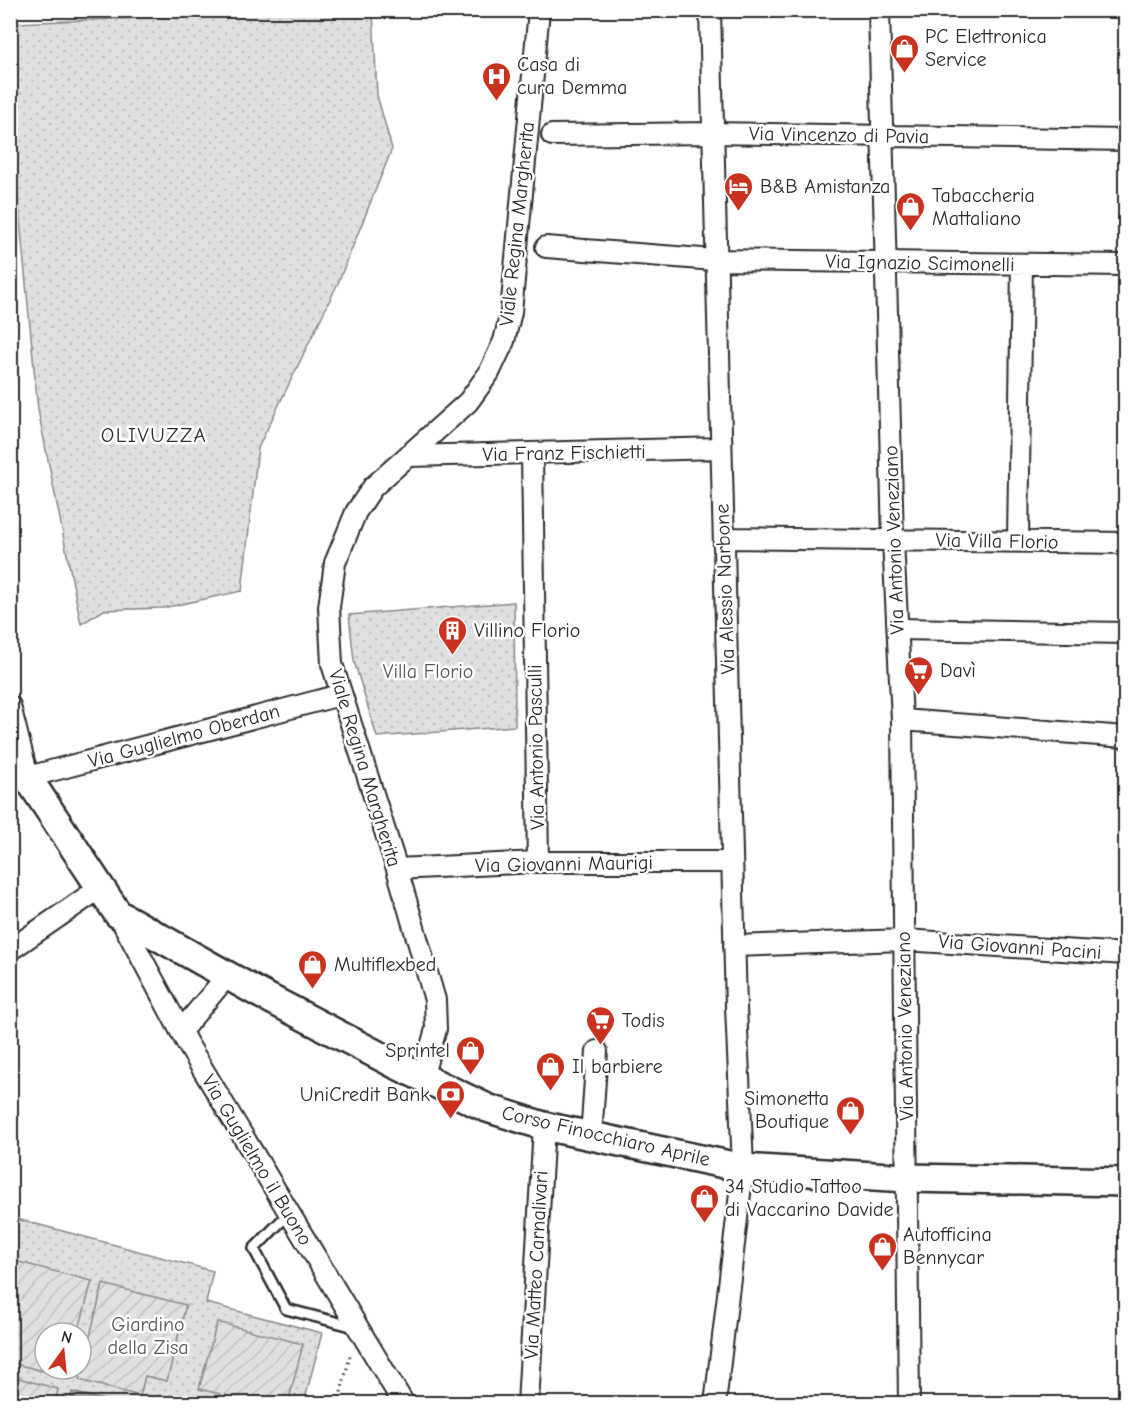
<svg xmlns="http://www.w3.org/2000/svg" width="1136" height="1414" font-family="'Comic Neue',sans-serif">
<defs>
<pattern id="grass-dots" width="8" height="8" patternUnits="userSpaceOnUse" patternTransform="scale(1.5)"><rect width="8" height="8" fill="#e0e0e0"/><path d="M2 2h.1M6 6h.1" fill="none" stroke="#c0c0c0" stroke-width="1.8" stroke-linecap="round"/></pattern>
<pattern id="garden-furrows" width="10" height="10" patternUnits="userSpaceOnUse" patternTransform="scale(1.5)"><rect width="10" height="10" fill="#e0e0e0"/><path d="M-1 1l2-2M0 10L10 0M9 11l2-2" fill="none" stroke="#c0c0c0"/></pattern>
<pattern id="water-rules" width="6" height="5" patternUnits="userSpaceOnUse" patternTransform="scale(1.5)"><rect width="6" height="5" fill="#b6b6b6"/><path d="M0 2.5h6" fill="none" stroke="#949494"/></pattern>
</defs>
<rect width="100%" height="100%" fill="#fff"/>
<filter id="ink" filterUnits="userSpaceOnUse"><feTurbulence type="fractalNoise" baseFrequency=".0167" numOctaves="2"/><feDisplacementMap in="SourceGraphic" scale="12" xChannelSelector="R" yChannelSelector="G"/><feConvolveMatrix kernelMatrix="1 2 1 2 8 2 1 2 1" color-interpolation-filters="sRGB"/></filter>
<g filter="url(#ink)">
<!-- grass -->
<path fill="url(#grass-dots)" stroke="#868686" stroke-width="1.5" fill-rule="evenodd" d="M308 11H373L377 95 392 149 338 283 258 448 242 591 163 608 104 610 81 624 38 410 14 158 16 23Z
M514 602 515 726 377 737 354 661 349 615Z
M10 1217 213 1271 206 1303 322 1333 304 1403 28 1404 11 1399ZM45 1333H81V1369H45Z"/>
<!-- garden -->
<path fill="url(#garden-furrows)" stroke="#868686" stroke-width="1.5" d="M11 1260 92 1281 78 1333H45V1369H69L67 1377 11 1363Z
M103 1284 186 1305 167 1381 145 1376 140 1396 79 1380Z
M217 1322 303 1344 288 1403H217L220 1394 199 1389Z
M11 1376 58 1389 55 1403 11 1392Z"/>
<!-- water -->
<path fill="url(#water-rules)" stroke="#7e7e7e" stroke-width="1.5" d="M72 1392 116 1403H69Z"/>
<g fill="none" stroke-linecap="round" stroke-linejoin="round">
<defs>
<path id="lane" d="M289 1213 254 1249 286 1309 355 1327"/>
<path id="street" d="M710 10 736 1007 743 1168 715 1404
M879 10 893 540 902 720 909 1404
M552 135 712 133 1126 140
M546 247 715 260 1126 265
M532 453 538 862
M409 456 720 448
M724 538 1126 543
M1018 541 1022 264
M898 629 1126 633
M10 706 28 777 340 695
M902 720 1126 737
M397 869 538 862H732
M118 914 187 1043 404 1404
M734 946 904 940 1126 954
M10 950 100 888
M181 1031 227 976
M422 1078 436 1029 435 1000 397 869 332 664 329 607 335 563 356 512 373 487 468 402 489 373 504 341 511 312 539 10
M591 1137 597 1051
M528 1404 544 1126"/>
<path id="secondary" d="M10 751 118 914 257 992 395 1064 487 1108 544 1126 743 1168 907 1178 1126 1182"/>
</defs>
<!-- lane casing -->
<use href="#lane" stroke="#2b2b2b" stroke-width="14"/>
<!-- street casing -->
<use href="#street" stroke="#2b2b2b" stroke-width="24"/>
<!-- secondary casing -->
<use href="#secondary" stroke="#2b2b2b" stroke-width="32"/>
<!-- path -->
<path stroke="#2b2b2b" stroke-width="3" stroke-dasharray="1.5 4.5" stroke-linecap="butt" d="M338 1404 351 1352"/>
<!-- lane -->
<use href="#lane" stroke="#fff" stroke-width="9"/>
<!-- street -->
<use href="#street" stroke="#fff" stroke-width="20"/>
<!-- secondary -->
<use href="#secondary" stroke="#fff" stroke-width="27"/>
</g>
</g>
<!-- icons -->
<defs>
<symbol id="shop-pin" viewBox="-11 -11 22 30"><path d="M0 17L-7.5 6A9.5 9.5 0 1 1 7.5 6Z" fill="#c8321e" stroke="#fff"/><path d="M-5-2.5h2.3a2.7 3.5 0 0 1 5.4 0H5L5.5 6h-11ZM-1.5-2.5h3a1.5 2.3 0 0 0-3 0Z" fill="#fff"/></symbol>
<symbol id="hospital-pin" viewBox="-11 -11 22 30"><path d="M0 17L-7.5 6A9.5 9.5 0 1 1 7.5 6Z" fill="#c8321e" stroke="#fff"/><path d="M-5-5h3v3.5h4V-5h3V5h-3V1.5h-4V5h-3Z" fill="#fff"/></symbol>
<symbol id="hotel-pin" viewBox="-11 -11 22 30"><path d="M0 17L-7.5 6A9.5 9.5 0 1 1 7.5 6Z" fill="#c8321e" stroke="#fff"/><path d="M-6-4.5h1.5V1H6V5H4.5V3h-9V5H-6ZM-4 0a1.8 1.8 0 1 1 3.6 0ZM.5 0V-2.5h3Q6-2.5 6 0Z" fill="#fff"/></symbol>
<symbol id="building-pin" viewBox="-11 -11 22 30"><path d="M0 17L-7.5 6A9.5 9.5 0 1 1 7.5 6Z" fill="#c8321e" stroke="#fff"/><path d="M-4-6H4V6H1V3H-1V6H-4ZM-2.5-4.3h1.7v1.8h-1.7ZM.8-4.3h1.7v1.8H.8ZM-2.5-1h1.7V.8h-1.7ZM.8-1h1.7V.8H.8Z" fill="#fff"/></symbol>
<symbol id="supermarket-pin" viewBox="-11 -11 22 30"><path d="M0 17L-7.5 6A9.5 9.5 0 1 1 7.5 6Z" fill="#c8321e" stroke="#fff"/><path d="M-6-5.5h2.5l.6 2H6L4.5 2H-2.5L-4.4-4H-6ZM-1.5 3.2a1.3 1.3 0 1 0 .1 0ZM3 3.2a1.3 1.3 0 1 0 .1 0Z" fill="#fff"/></symbol>
<symbol id="bank-pin" viewBox="-11 -11 22 30"><path d="M0 17L-7.5 6A9.5 9.5 0 1 1 7.5 6Z" fill="#c8321e" stroke="#fff"/><path d="M-6-4H6V4H-6ZM0-2.3a2.3 2.3 0 1 0 0 4.6a2.3 2.3 0 1 0 0-4.6Z" fill="#fff"/></symbol>
</defs>
<g fill-rule="evenodd">
<use href="#shop-pin" x="888" y="32" width="33" height="45"/>
<use href="#hospital-pin" x="480" y="60" width="33" height="45"/>
<use href="#hotel-pin" x="722" y="170" width="33" height="45"/>
<use href="#shop-pin" x="894" y="190" width="33" height="45"/>
<use href="#building-pin" x="436" y="614" width="33" height="45"/>
<use href="#supermarket-pin" x="902" y="654" width="33" height="45"/>
<use href="#shop-pin" x="296" y="948" width="33" height="45"/>
<use href="#supermarket-pin" x="584" y="1004" width="33" height="45"/>
<use href="#shop-pin" x="454" y="1034" width="33" height="45"/>
<use href="#shop-pin" x="534" y="1050" width="33" height="45"/>
<use href="#bank-pin" x="434" y="1078" width="33" height="45"/>
<use href="#shop-pin" x="834" y="1094" width="33" height="45"/>
<use href="#shop-pin" x="688" y="1182" width="33" height="45"/>
<use href="#shop-pin" x="866" y="1230" width="33" height="45"/>
</g>
<g text-anchor="middle" dominant-baseline="central" stroke-width="5" stroke-linejoin="round" paint-order="stroke">
<!-- poi labels -->
<g font-size="20" fill="#2b2b2b" stroke="#fff" text-anchor="start">
<text x="925" y="36">PC Elettronica<tspan x="925" dy="23">Service</tspan></text>
<text x="517" y="64">Casa di<tspan x="517" dy="23">cura Demma</tspan></text>
<text x="760" y="186">B&amp;B Amistanza</text>
<text x="932" y="195">Tabaccheria<tspan x="932" dy="23">Mattaliano</tspan></text>
<text x="474" y="630">Villino Florio</text>
<text x="940" y="670">Davì</text>
<text x="334" y="964">Multiflexbed</text>
<text x="622" y="1020">Todis</text>
<text x="450" y="1050" text-anchor="end">Sprintel</text>
<text x="572" y="1066">Il barbiere</text>
<text x="430" y="1094" text-anchor="end">UniCredit Bank</text>
<text x="829" y="1098" text-anchor="end">Simonetta<tspan x="829" dy="23">Boutique</tspan></text>
<text x="725" y="1186">34 Studio Tattoo<tspan x="725" dy="23">di Vaccarino Davide</tspan></text>
<text x="903" y="1234">Autofficina<tspan x="903" dy="23">Bennycar</tspan></text>
</g>
<!-- street labels -->
<g font-size="20" fill="#2b2b2b" stroke="#fff">
<text transform="translate(839 135) rotate(1)">Via Vincenzo di Pavia</text>
<text transform="translate(517 224) rotate(-84)">Viale Regina Margherita</text>
<text transform="translate(920 263) rotate(1)">Via Ignazio Scimonelli</text>
<text transform="translate(564 453) rotate(-1)">Via Franz Fischietti</text>
<text transform="translate(894 540) rotate(-92)">Via Antonio Veneziano</text>
<text transform="translate(997 541) rotate(1)">Via Villa Florio</text>
<text transform="translate(725 589) rotate(-92)">Via Alessio Narbone</text>
<text transform="translate(184 736) rotate(-15)">Via Guglielmo Oberdan</text>
<text transform="translate(536 747) rotate(-91)">Via Antonio Pasculli</text>
<text transform="translate(365 768) rotate(73)">Viale Regina Margherita</text>
<text transform="translate(564 864) rotate(-1)">Via Giovanni Maurigi</text>
<text transform="translate(1020 947) rotate(4)">Via Giovanni Pacini</text>
<text transform="translate(905 1026) rotate(-91)">Via Antonio Veneziano</text>
<text transform="translate(606 1136) rotate(13)">Corso Finocchiaro Aprile</text>
<text transform="translate(257 1160) rotate(59)">Via Guglielmo il Buono</text>
<text transform="translate(536 1265) rotate(-87)">Via Matteo Carnalivari</text>
</g>
<!-- park labels -->
<g font-size="20" fill="#585858" stroke="#fff">
<text x="428" y="671">Villa Florio</text>
<text x="148" y="1324">Giardino<tspan x="148" dy="23">della Zisa</tspan></text>
</g>
<!-- neighbourhood labels -->
<g font-size="21" letter-spacing="1.5" fill="#2b2b2b" stroke="#fff">
<text x="154" y="435">OLIVUZZA</text>
</g>
</g>
<!-- margin -->
<rect width="1136" height="1414" fill="none" stroke="#fff" stroke-width="36"/>
<rect x="18" y="18" width="1100" height="1378" fill="none" stroke="#2b2b2b" stroke-width="2" filter="url(#ink)"/>
<!-- north arrow -->
<g transform="translate(63 1351) rotate(15)"><circle r="28" fill="#ffffff" stroke="#aaaaaa" stroke-width="1.5"/>
<path d="M0-4.5L10 22L0 15L-10 22Z" fill="#c8321e"/>
<text y="-9" font-size="16" font-weight="bold" text-anchor="middle" fill="#2b2b2b">N</text>
</g>
</svg>
